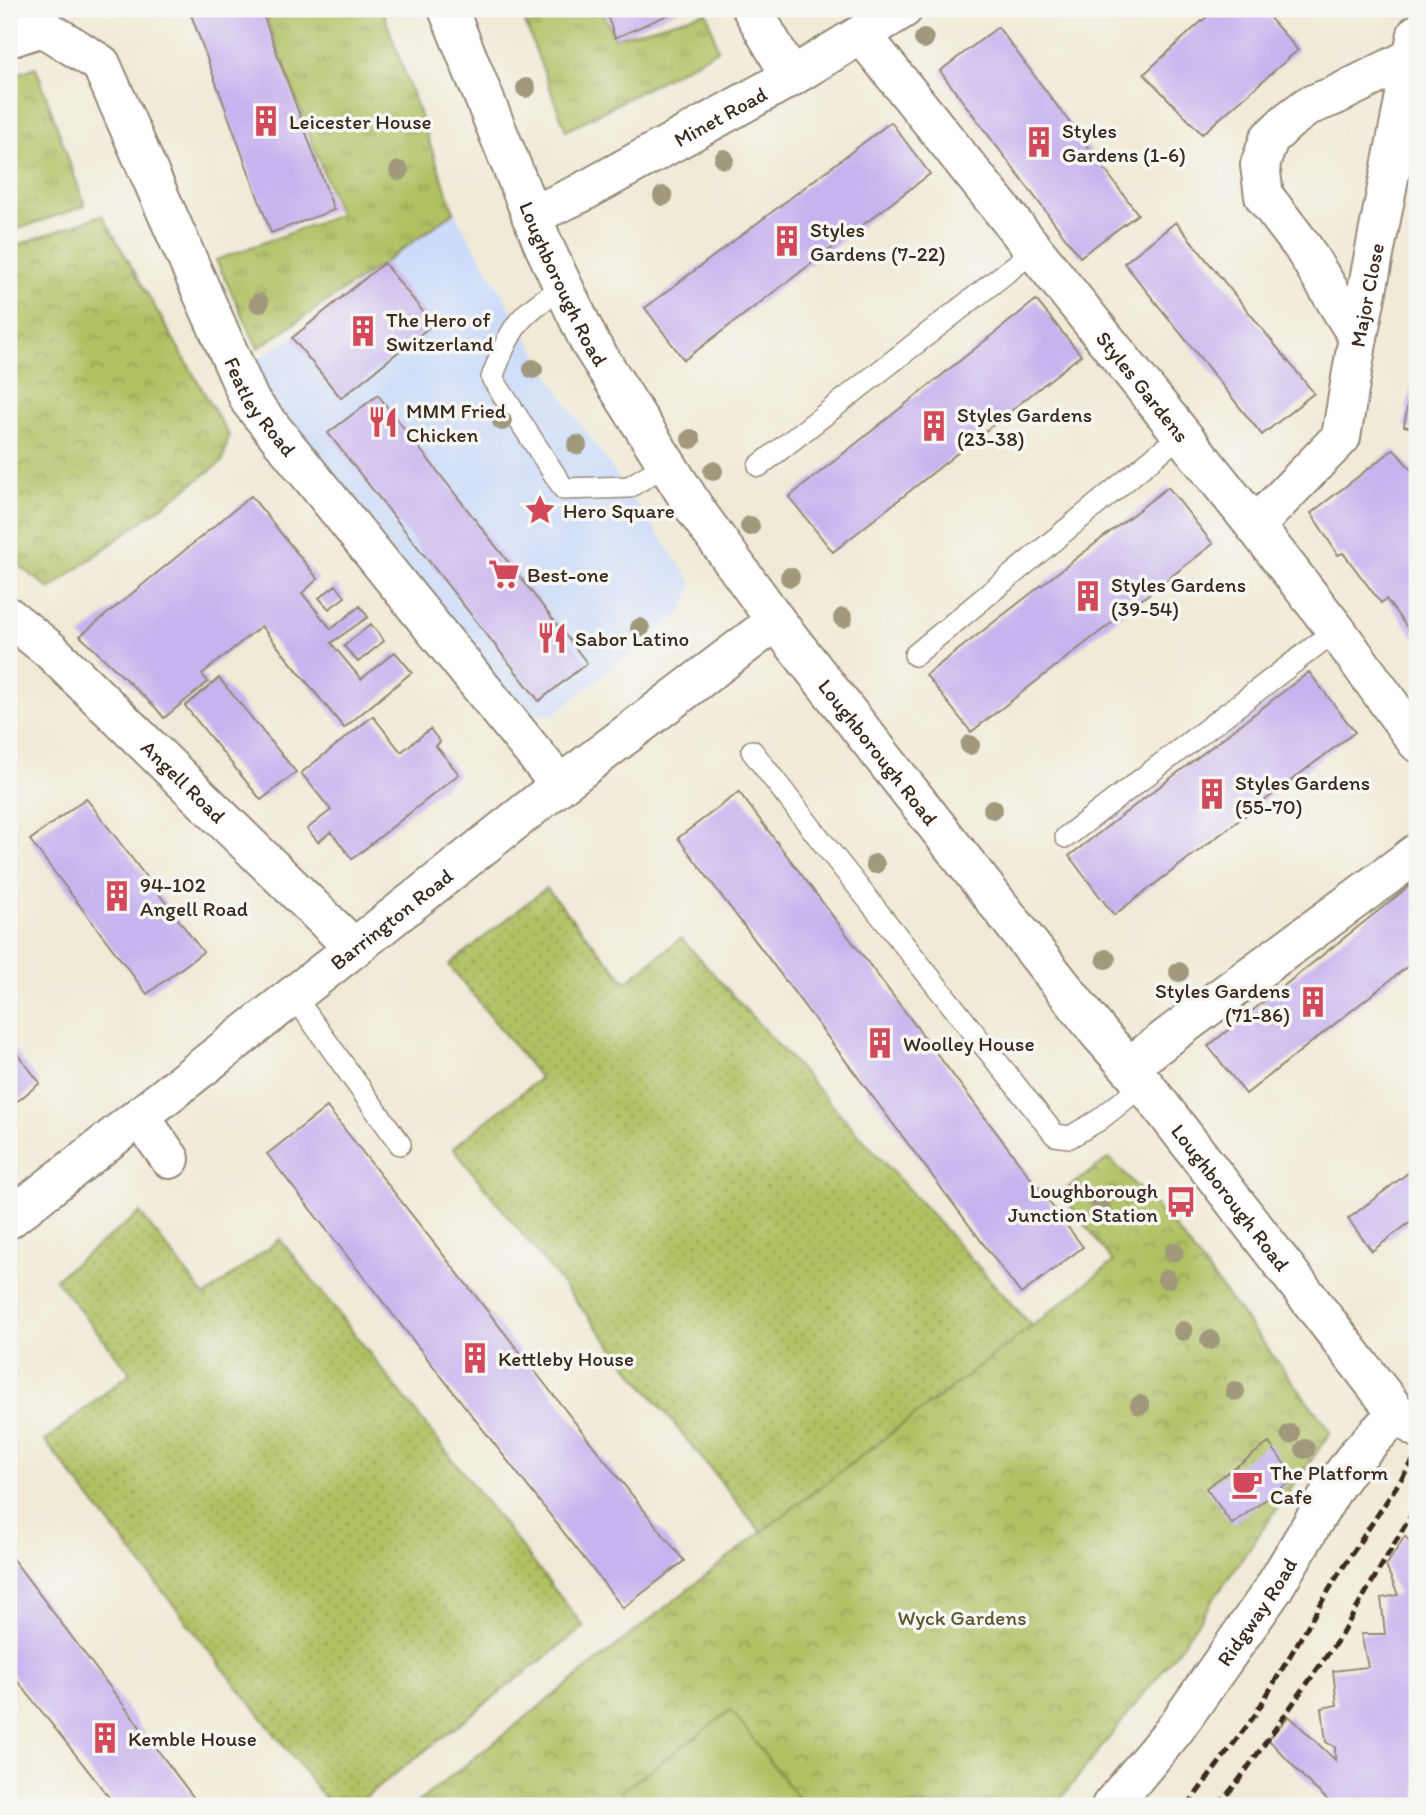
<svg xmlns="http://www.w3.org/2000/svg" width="1426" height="1815" font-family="Itim,sans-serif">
<defs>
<pattern id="grass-tufts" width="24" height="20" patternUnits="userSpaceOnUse" patternTransform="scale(1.75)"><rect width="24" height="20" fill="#b0c164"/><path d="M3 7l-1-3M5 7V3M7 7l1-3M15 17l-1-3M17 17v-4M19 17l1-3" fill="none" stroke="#909d52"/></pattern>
<pattern id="park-crowns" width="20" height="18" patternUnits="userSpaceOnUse" patternTransform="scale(1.75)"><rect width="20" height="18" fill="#b0c164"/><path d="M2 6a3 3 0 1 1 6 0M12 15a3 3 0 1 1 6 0" fill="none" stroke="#909d52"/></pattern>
<pattern id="garden-dots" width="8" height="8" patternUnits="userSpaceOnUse" patternTransform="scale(1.75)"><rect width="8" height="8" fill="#b0c164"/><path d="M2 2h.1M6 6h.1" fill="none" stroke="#909d52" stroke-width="1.8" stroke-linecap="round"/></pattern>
</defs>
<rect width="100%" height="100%" fill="#f6f6f2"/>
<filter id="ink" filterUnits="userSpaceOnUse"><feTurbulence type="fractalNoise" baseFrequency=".0143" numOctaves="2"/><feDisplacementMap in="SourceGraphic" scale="14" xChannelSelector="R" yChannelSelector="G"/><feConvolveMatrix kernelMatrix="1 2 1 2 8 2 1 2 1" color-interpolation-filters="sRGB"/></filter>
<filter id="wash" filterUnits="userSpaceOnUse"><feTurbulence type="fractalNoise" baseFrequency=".00686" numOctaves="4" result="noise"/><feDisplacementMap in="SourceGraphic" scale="28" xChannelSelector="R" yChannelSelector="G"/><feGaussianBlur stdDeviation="1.57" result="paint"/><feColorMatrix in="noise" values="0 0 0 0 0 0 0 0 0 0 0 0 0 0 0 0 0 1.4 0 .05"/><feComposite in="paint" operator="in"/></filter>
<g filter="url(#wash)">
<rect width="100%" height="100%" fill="#f0ead6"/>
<!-- built -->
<path fill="#ccdbf9" d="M454 212 566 403 693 584 683 611 554 714 527 716 310 453 250 364 292 338 384 263Z"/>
<!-- grass -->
<path fill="url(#grass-tufts)" stroke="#767641" stroke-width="2" d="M263 9H382L454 212 384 263 258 348 216 260 339 215Z
M520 9H601L615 38 707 12 718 50 566 131Z
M36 67 85 206 9 232V77Z"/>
<!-- park -->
<path fill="url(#park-crowns)" stroke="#767641" stroke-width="2" d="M102 215 229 436 222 462 50 589 9 558V248Z
M1109 1158 1171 1222 1328 1428 1330 1433 1174 1656 1055 1806H413L761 1532 1032 1326 1113 1262 1061 1193Z"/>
<!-- garden -->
<path fill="url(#garden-dots)" stroke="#767641" stroke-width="2" d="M546 888 626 982 681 938 1032 1326 761 1532 453 1148 540 1078 449 965Z
M140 1213 205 1296 280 1239 584 1627 354 1806H331L45 1441 130 1373 55 1279Z"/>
<!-- pitch -->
<path fill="#b0c164" stroke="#767641" stroke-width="2" d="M731 1710 804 1806H631L621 1792Z"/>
<g id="blocks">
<!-- building -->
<path fill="#c7b4ee" d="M189 9H261L334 210 271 233Z
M605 9H681L615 38Z
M1215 9H1262L1298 50 1202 134 1144 74Z
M998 27 1138 214 1080 257 940 71Z
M891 122 930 174 684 360 645 308Z
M1176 222 1314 393 1262 435 1124 263Z
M384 263 433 324 341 398 292 338Z
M1036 300 1081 355 833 552 789 497Z
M1413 373 1417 374V429L1404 426Z
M378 395 587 663 539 701 328 433Z
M1394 449 1417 477V497L1411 503 1417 512V641L1386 599 1381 603 1343 553 1338 555 1311 513Z
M1168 487 1213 544 971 732 926 675Z
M251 496 318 579 302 593 331 629 360 606 368 617 331 643 361 679 395 652 412 672 344 728 261 626 202 674 208 682 164 718 155 707 80 636Z
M336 585 345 597 329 609 319 598Z
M371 624 384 641 358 662 344 646Z
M1309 672 1355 732 1114 915 1069 856Z
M219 678 296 772 261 800 185 706Z
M373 716 401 752 430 729 440 742 436 746 459 774 352 859 331 832 318 842 307 829 331 810 301 773Z
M739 792 1083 1247 1021 1294 678 838Z
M86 798 203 952 147 994 30 840Z
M1417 880V959L1246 1094 1208 1046Z
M9 1043 40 1083 9 1108Z
M327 1107 684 1561 623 1608 267 1154Z
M1417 1166V1217L1372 1251 1348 1219Z
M1269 1443 1295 1478 1232 1524 1206 1488Z
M1405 1536 1417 1552V1806H1334L1310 1784 1268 1739 1289 1716 1335 1760V1747L1326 1742 1322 1708 1337 1705 1333 1671 1368 1667 1361 1634H1385L1381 1598 1398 1595 1386 1566Z
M9 1554 200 1806H116L9 1670Z"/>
</g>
</g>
<g filter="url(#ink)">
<use href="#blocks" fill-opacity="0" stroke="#968a7a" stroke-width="2"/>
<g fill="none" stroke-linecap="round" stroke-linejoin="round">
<defs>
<path id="service" d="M563 287C548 297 530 308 519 322 506 339 499 359 492 378L564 489 629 487 667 464
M759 466 1035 250
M915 655 1182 434
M752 751 820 839 1055 1135 1070 1137 1099 1120 1144 1084
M1066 837 1336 630
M294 996 400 1144"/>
<g id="minor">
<path d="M752 9 791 77"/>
<path id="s1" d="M862 35 1255 526 1336 630 1417 742"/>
<path id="s2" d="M9 38 42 27 101 64 250 401 560 785"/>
<path id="s3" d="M531 216 579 194 791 77 903 9"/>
<path d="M1358 337 1302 246 1264 196 1260 165 1269 139 1288 121 1308 106 1334 96 1413 57"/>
<path id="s4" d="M1255 526 1341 437 1358 337 1417 34"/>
<path id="s5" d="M9 617 50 650 354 948"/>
<path d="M1130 1066C1224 993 1322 925 1417 853"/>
<path d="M140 1117 170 1159"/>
<path id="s6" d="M9 1219 354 948 560 785 776 621"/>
<path id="s7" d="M1111 1806 1175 1729 1272 1591 1334 1487 1357 1455 1397 1413"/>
</g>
<g id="tertiary">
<path id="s8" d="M448 9 544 246 590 343 697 512 776 621 1099 1033 1144 1084 1397 1413 1417 1428"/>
</g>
</defs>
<!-- service casing -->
<use href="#service" stroke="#968a7a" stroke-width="24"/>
<!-- minor casing -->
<use href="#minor" stroke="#968a7a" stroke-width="42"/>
<!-- tertiary casing -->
<use href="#tertiary" stroke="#968a7a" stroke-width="42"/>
<!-- service -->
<use href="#service" stroke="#fff" stroke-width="21"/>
<!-- minor -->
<use href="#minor" stroke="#fff" stroke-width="38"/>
<!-- tertiary -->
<use href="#tertiary" stroke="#fff" stroke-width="38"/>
<!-- rail -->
<path stroke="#3b2a1e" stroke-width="5" stroke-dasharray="10 5" stroke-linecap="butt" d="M1187 1806 1255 1715 1336 1578 1417 1455
M1218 1806 1239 1780 1340 1637 1417 1505"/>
</g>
<!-- trees -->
<g fill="#a0997c">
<circle cx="924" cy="39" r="10"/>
<circle cx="526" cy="88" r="10"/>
<circle cx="724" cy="159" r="10"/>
<circle cx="399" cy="171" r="10"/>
<circle cx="663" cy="196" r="10"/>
<circle cx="259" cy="303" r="10"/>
<circle cx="533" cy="369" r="10"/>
<circle cx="502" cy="421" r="10"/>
<circle cx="691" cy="439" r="10"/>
<circle cx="577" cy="445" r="10"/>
<circle cx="713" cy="471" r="10"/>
<circle cx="750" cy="526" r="10"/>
<circle cx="790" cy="577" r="10"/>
<circle cx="843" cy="618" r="10"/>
<circle cx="640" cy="628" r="10"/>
<circle cx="970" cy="745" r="10"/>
<circle cx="993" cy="809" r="10"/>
<circle cx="875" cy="864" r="10"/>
<circle cx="1106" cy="959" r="10"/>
<circle cx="1179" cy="972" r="10"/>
<circle cx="1101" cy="1206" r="10"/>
<circle cx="1174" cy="1252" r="10"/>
<circle cx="1167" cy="1279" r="10"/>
<circle cx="1183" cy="1331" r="10"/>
<circle cx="1210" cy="1340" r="10"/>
<circle cx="1235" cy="1391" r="10"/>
<circle cx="1140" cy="1405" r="10"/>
<circle cx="1290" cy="1434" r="10"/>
<circle cx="1305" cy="1449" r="10"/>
</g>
</g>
<!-- icons -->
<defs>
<symbol id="building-bare" viewBox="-9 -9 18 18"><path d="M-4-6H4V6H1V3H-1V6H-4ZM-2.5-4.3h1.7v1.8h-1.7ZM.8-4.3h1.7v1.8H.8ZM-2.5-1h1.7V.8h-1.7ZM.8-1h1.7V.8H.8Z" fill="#d1495b" stroke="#f6f6f2" stroke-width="2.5" paint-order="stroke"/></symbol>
<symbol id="restaurant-bare" viewBox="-9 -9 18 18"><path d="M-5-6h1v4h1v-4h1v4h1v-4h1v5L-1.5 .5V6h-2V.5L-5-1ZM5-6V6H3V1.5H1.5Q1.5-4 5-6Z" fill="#d1495b" stroke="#f6f6f2" stroke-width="2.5" paint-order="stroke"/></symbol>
<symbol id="sight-bare" viewBox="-9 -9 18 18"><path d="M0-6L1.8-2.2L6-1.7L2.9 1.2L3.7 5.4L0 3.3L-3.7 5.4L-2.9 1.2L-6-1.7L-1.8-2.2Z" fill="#d1495b" stroke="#f6f6f2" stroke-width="2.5" paint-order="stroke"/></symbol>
<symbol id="supermarket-bare" viewBox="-9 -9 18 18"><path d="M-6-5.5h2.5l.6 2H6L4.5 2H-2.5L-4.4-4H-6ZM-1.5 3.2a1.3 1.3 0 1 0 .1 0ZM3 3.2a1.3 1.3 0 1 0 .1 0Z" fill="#d1495b" stroke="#f6f6f2" stroke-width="2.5" paint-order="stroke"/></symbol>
<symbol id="bus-bare" viewBox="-9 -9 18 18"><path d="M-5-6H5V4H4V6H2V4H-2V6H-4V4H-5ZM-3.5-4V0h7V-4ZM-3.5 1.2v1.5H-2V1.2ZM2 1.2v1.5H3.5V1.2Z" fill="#d1495b" stroke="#f6f6f2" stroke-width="2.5" paint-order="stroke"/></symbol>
<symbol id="cafe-bare" viewBox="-9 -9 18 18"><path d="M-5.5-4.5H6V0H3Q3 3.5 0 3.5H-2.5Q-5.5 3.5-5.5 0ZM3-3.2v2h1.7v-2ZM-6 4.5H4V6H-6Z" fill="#d1495b" stroke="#f6f6f2" stroke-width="2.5" paint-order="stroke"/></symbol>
</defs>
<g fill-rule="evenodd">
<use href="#building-bare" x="244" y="99" width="44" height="44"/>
<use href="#building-bare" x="1017" y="120" width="44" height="44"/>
<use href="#building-bare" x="765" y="219" width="44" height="44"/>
<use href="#building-bare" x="341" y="309" width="44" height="44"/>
<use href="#restaurant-bare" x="361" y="400" width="44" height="44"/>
<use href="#building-bare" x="912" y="404" width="44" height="44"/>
<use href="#sight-bare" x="518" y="488" width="44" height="44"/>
<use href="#supermarket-bare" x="482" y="552" width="44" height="44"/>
<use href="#building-bare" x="1066" y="574" width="44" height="44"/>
<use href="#restaurant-bare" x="530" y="616" width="44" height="44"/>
<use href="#building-bare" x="1190" y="772" width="44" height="44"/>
<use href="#building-bare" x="95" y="874" width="44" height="44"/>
<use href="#building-bare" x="1291" y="980" width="44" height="44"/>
<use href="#building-bare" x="858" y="1021" width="44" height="44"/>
<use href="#bus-bare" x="1159" y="1180" width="44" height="44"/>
<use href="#building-bare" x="453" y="1336" width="44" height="44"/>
<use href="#cafe-bare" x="1225" y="1462" width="44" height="44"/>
<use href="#building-bare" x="83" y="1716" width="44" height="44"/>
</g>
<g text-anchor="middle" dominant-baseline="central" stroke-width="7" stroke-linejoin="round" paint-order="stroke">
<!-- street labels -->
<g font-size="21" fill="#3b2a1e" stroke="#f6f6f2">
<text stroke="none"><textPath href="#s3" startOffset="214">Minet Road</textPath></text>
<text stroke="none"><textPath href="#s8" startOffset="298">Loughborough Road</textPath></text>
<text stroke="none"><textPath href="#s4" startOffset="268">Major Close</textPath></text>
<text stroke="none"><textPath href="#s1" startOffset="450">Styles Gardens</textPath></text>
<text stroke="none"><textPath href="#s2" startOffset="483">Featley Road</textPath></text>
<text stroke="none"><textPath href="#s8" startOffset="864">Loughborough Road</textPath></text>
<text stroke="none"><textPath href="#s5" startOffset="240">Angell Road</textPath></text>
<text stroke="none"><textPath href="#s6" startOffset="486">Barrington Road</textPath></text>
<text stroke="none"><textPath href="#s8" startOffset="1432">Loughborough Road</textPath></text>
<text stroke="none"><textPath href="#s7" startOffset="243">Ridgway Road</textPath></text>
</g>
<!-- poi labels -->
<g font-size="21" fill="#3b2a1e" stroke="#f6f6f2" text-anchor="start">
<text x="289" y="121">Leicester House</text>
<text x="1062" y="130">Styles<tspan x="1062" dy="24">Gardens (1-6)</tspan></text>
<text x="810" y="229">Styles<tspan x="810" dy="24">Gardens (7-22)</tspan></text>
<text x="386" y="319">The Hero of<tspan x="386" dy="24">Switzerland</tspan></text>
<text x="406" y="410">MMM Fried<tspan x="406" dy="24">Chicken</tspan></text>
<text x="957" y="414">Styles Gardens<tspan x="957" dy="24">(23-38)</tspan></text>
<text x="563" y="510">Hero Square</text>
<text x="527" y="574">Best-one</text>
<text x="1111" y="584">Styles Gardens<tspan x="1111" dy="24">(39-54)</tspan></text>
<text x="575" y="638">Sabor Latino</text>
<text x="1235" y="782">Styles Gardens<tspan x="1235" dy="24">(55-70)</tspan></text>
<text x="140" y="884">94-102<tspan x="140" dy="24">Angell Road</tspan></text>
<text x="1290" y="990" text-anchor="end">Styles Gardens<tspan x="1290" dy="24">(71-86)</tspan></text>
<text x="903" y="1043">Woolley House</text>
<text x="1158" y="1190" text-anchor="end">Loughborough<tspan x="1158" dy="24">Junction Station</tspan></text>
<text x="498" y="1358">Kettleby House</text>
<text x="1270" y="1472">The Platform<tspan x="1270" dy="24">Cafe</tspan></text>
<text x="128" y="1738">Kemble House</text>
</g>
<!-- park labels -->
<g font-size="21" fill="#5e5733" stroke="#f6f6f2">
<text x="962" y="1617">Wyck Gardens</text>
</g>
</g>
<!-- margin -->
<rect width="1426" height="1815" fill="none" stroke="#f6f6f2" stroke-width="35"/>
</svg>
